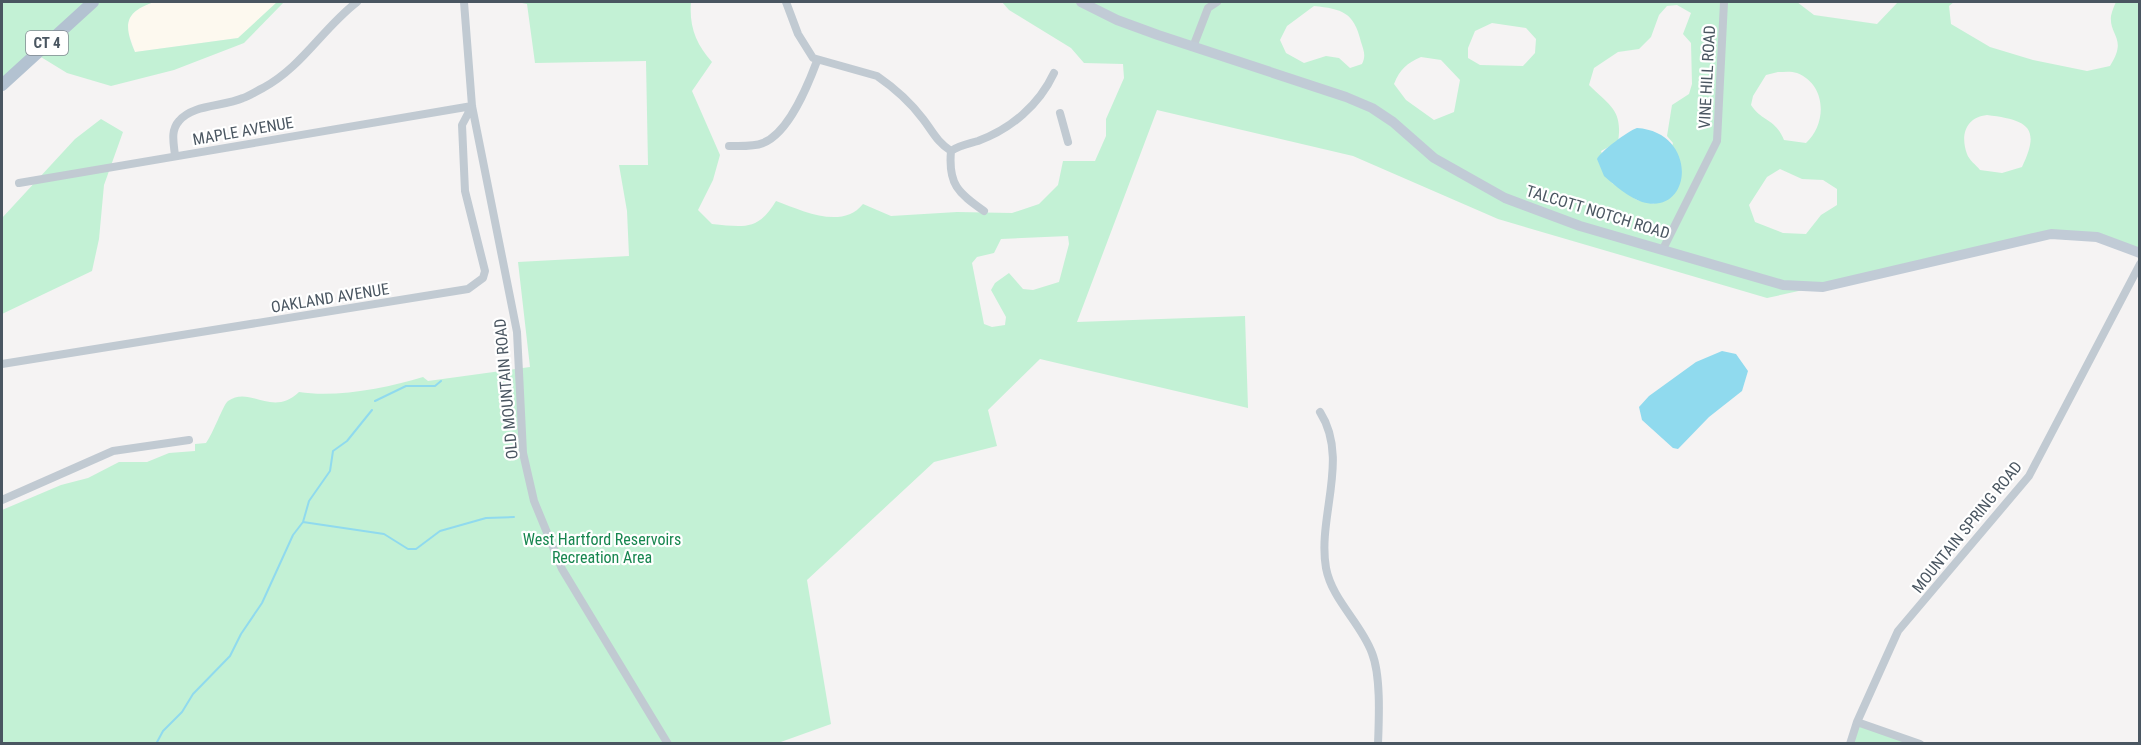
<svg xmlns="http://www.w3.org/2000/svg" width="2141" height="745" font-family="'Roboto Condensed',sans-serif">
<rect width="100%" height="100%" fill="#f5f3f3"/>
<!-- commercial -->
<path fill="#fdf9ef" d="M154 2H277L238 38 135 52 127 28 130 16 140 7Z"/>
<!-- green -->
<path fill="#c3f1d5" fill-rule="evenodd" d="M2 2H154C125 12 123 24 135 52L238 38 277 2H284L244 43 174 70 111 86 67 73 36 54 2 85Z
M517 2H691C689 27 696 44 712 62L692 91 720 155 713 180 698 210 712 224C744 227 758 231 776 201 803 211 842 230 863 204L891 216 957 212 1012 213 1039 204 1058 185 1063 161H1095L1106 136V119L1124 78 1123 64 1084 63 1071 48 1009 10 1002 2H1797L1814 15 1877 24 1898 2H1954L1949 6 1951 24 1990 47 2033 60 2087 71 2110 66C2128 38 2109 36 2111 16 2112 11 2114 6 2116 2H2139V253L2064 233 1767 298 1498 219 1353 156 1157 110 1077 322 1245 316 1248 408 1040 359 988 410 997 446 934 462 807 580 831 724 778 743H2V510L61 485 88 478 119 462H147L169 453 195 451V444L206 443C213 434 223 405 228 401 250 385 272 418 299 392 336 398 387 388 423 377L428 381 530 367 518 262 629 256 627 211 619 165H648L646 61 535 63 527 4ZM1677 5 1691 13 1683 34 1691 43 1692 84 1689 94 1672 105 1667 136 1673 143 1654 204 1637 200 1612 183 1601 151 1618 142C1623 110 1610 106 1589 85L1594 68 1618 52 1639 49 1651 37 1659 15 1667 6ZM1314 6C1342 9 1354 12 1361 42 1364 51 1366 56 1362 64L1350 68 1339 58 1326 56 1304 63 1286 53 1280 40 1287 26ZM1492 23 1526 28 1536 39 1535 53 1523 66 1480 65 1468 58V48L1475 31ZM1421 57 1441 60 1460 80 1454 112 1434 120 1406 100 1394 84C1400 69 1407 63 1421 57ZM1778 72C1784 72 1791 71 1797 73 1827 85 1827 124 1806 143L1784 140C1775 118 1762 122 1751 105L1753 96 1766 75ZM1987 115C2026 120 2042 126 2022 167L2002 173 1980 170C1976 165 1969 160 1967 154 1960 135 1966 117 1987 115ZM1780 169 1802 179 1823 180 1837 189V205L1821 215 1806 234 1783 233 1755 222 1749 205 1767 177ZM1068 236 1069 244 1059 282 1033 290 1023 289 1009 273 995 283 991 290 1006 317 1005 325 992 327 984 324 972 263 977 257 994 253 1001 239Z
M101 119 123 132 104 185 99 239 92 271 2 314V218L75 139Z
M1857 722 1920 744H1850Z"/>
<!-- water -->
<path fill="#90daee" d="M1637 128C1699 132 1693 217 1642 202 1630 198 1614 185 1604 176L1597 159C1601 151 1628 131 1637 128Z
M1722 351 1736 354 1748 371 1742 391 1709 417 1678 449 1673 448 1642 420 1639 407 1649 396 1696 362Z"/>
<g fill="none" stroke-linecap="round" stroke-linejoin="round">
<!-- stream -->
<path stroke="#90daee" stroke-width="2" d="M375 401 406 386H435L441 381
M303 522 384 534 408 549H416L440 531 486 518 514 517
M156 744 163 731 182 712 193 694 230 656 241 634 262 603 293 535 303 522 309 501 330 471 333 451 347 441 372 410"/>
<!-- street -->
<path stroke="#c1cad2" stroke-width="8" d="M464 2 472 106 517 332 523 453 534 501 562 569 668 744
M786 2 798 34 813 58 877 76C893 87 911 103 923 119 933 132 937 142 951 151
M1193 47 1208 8 1217 2
M1060 113 1068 142
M729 146C739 146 754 147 763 143 789 133 808 85 817 61
M951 151C960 145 968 144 978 141 1011 129 1039 105 1054 73
M951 151C948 184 958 193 984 211
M175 156C174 144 170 131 179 121 193 104 223 107 243 98 250 96 256 91 263 88 302 67 323 28 357 2
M19 183 472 106
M1663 249 1717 141 1724 2
M2 364 468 289 483 278 485 271 465 191 462 125 472 106
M1320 412C1350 459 1317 517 1326 568 1332 600 1361 623 1372 653 1381 676 1379 718 1378 744
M2 500 113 451 189 440
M1857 722 1920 744
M1850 744 1857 722 1898 631 2029 476 2140 264"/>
<!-- secondary -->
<path stroke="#c1cbd6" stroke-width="10" d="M1081 2 1117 20 1158 35 1346 97 1372 108 1393 122 1434 158 1505 198 1580 226 1783 285 1823 287 2051 234 2097 237 2140 253"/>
<!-- primary -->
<path stroke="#b3c2d1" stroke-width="12" d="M2 85 93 2"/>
</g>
<g text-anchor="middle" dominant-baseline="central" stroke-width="4.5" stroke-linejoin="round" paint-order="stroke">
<!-- shield labels -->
<rect fill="#fff" stroke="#808990" stroke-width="1.5" x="26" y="31" width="42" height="24" rx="4.5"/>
<g font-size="15" font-weight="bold" fill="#4a5661">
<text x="47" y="43">CT 4</text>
</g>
<!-- street labels -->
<g font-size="16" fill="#4a5661" stroke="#fff">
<text transform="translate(1707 77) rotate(-87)">VINE HILL ROAD</text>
<text transform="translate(243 131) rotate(-10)">MAPLE AVENUE</text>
<text transform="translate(1598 212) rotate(17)">TALCOTT NOTCH ROAD</text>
<text transform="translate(330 298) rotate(-9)">OAKLAND AVENUE</text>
<text transform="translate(506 389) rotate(-95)">OLD MOUNTAIN ROAD</text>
<text transform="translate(1967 527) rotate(-51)">MOUNTAIN SPRING ROAD</text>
</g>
<!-- park labels -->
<g font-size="16" fill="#17864f" stroke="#fff">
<text x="602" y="539">West Hartford Reservoirs<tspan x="602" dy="18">Recreation Area</tspan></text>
</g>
</g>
<!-- border -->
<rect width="2141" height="745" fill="none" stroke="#4a5661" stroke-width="6"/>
</svg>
